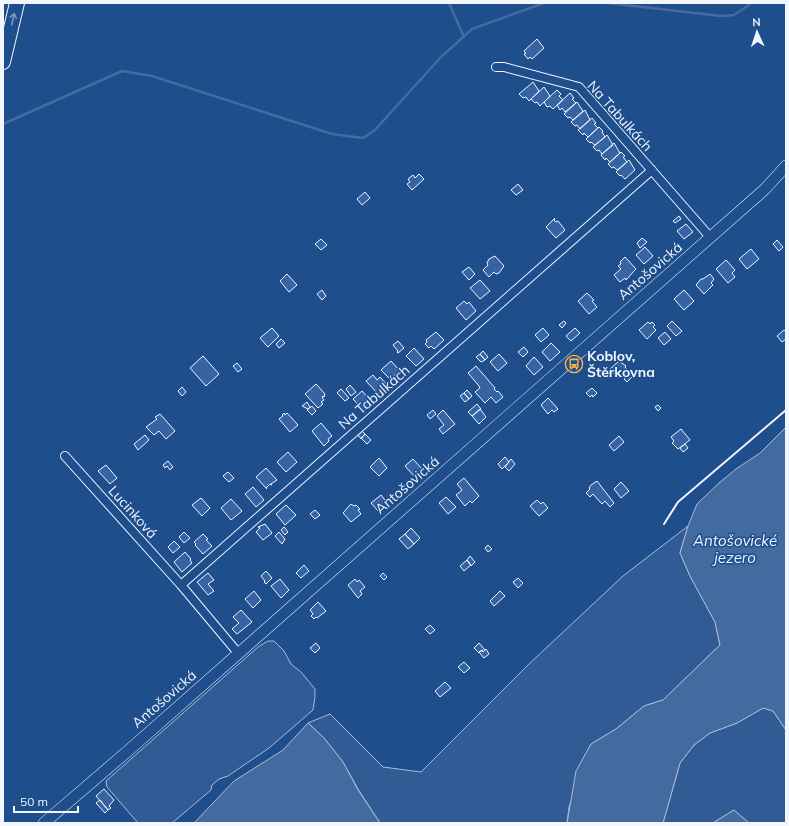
<svg xmlns="http://www.w3.org/2000/svg" width="789" height="826" font-family="Mulish,sans-serif">
<rect width="100%" height="100%" fill="#1f4e8c"/>
<!-- built -->
<path fill="#305b95" stroke="#a8bbd7" d="M688 526 680 553 690 576 715 622 720 645 663 700 644 706 616 729 591 744 569 807 567 823H380L358 789 343 762 324 738 308 723 330 714 383 767 421 772 528 665 623 576Z
M268 641H274L284 651 291 664 301 672 315 689V697L313 710 269 748 228 776 219 779 212 785 211 790 172 823H138L107 787 106 781 258 647Z
M763 708 773 711 786 730V823H749L734 810 713 823H663L680 763 694 745 710 733 737 723Z"/>
<!-- water -->
<path fill="#446ba0" stroke="#a8bbd7" d="M786 427V730L773 711 763 708 737 723 710 733 694 745 680 763 663 823H567L576 771 591 744 616 729 644 706 663 700 720 645 715 622 690 576 680 553 688 526 697 504 719 483 736 469 760 453Z
M308 723 324 738 343 762 358 790 380 823H194L234 781 283 750Z
M734 810 749 823H713Z"/>
<g fill="none" stroke-linecap="round" stroke-linejoin="round">
<!-- stream -->
<path stroke="#446ba0" stroke-width="2.5" d="M449 3 464 37
M608 3 721 16 734 15 752 3
M3 124 122 71 152 76 332 134 363 138 374 131 441 57 472 29 544 3"/>
</g>
<!-- building -->
<path fill="#3563a3" stroke="#f2f6ff" d="M537 39 544 48 532 59 530 57 528 59 524 54 526 53 524 51Z
M533 82 539 91 529 101 526 97 523 98 519 94Z
M544 87 550 96 540 106 537 102 535 103 531 99Z
M557 90 561 94 559 96 563 100 553 109 550 106 547 107 544 102Z
M570 93 574 98 572 99 576 103 565 112 562 108 560 110 557 105Z
M577 102 583 111 573 120 570 117 568 118 564 114Z
M585 110 590 120 580 129 577 125 575 126 571 122Z
M592 118 596 123 594 124 598 128 588 137 584 133 583 135 578 130Z
M599 127 603 131 602 132 605 137 595 145 591 142 590 143 586 139Z
M607 135 613 145 602 154 599 150 597 151 593 147Z
M614 143 620 153 610 162 606 158 605 160 601 155Z
M621 152 625 156 623 157 627 162 617 170 614 167 612 168 608 164Z
M629 160 635 170 625 179 621 175 620 176 616 172Z
M419 174 424 179 412 190 407 184 410 182 408 179 413 175 415 178Z
M518 184 523 190 516 195 511 190Z
M365 192 370 198 362 205 357 199Z
M679 216 681 219 675 223 673 221Z
M555 218 554 220 556 222 558 221 565 230 556 238 546 227Z
M686 224 693 232 684 239 677 231Z
M642 238 647 242 640 248 637 243Z
M321 239 327 245 321 250 315 244Z
M777 240 783 247 779 251 773 244Z
M645 247 653 256 644 264 636 255Z
M751 249 759 259 747 269 739 259Z
M495 256 504 266 499 273 496 274 494 272 489 277 483 270 488 265 487 263 489 259Z
M625 257 636 269 626 280 625 278 620 282 614 275 621 269 618 266 621 264 620 262Z
M726 260 735 270 732 273 735 277 728 283 716 269Z
M469 267 475 274 469 280 462 272Z
M287 274 297 285 289 292 280 281Z
M710 274 714 279 711 283 713 285 704 294 696 285 701 279H703Z
M480 280 490 291 480 299 470 288Z
M322 290 326 296 322 300 317 294Z
M684 290 694 301 684 310 674 299Z
M587 293 594 300 592 301 597 307 589 314 578 301Z
M464 301 467 304 469 302 476 311 466 320 456 308Z
M564 321 566 323 562 328 559 325Z
M672 321 682 331 676 336 667 326Z
M648 322 650 324 652 322 655 325 653 327 656 330 647 339 639 330Z
M272 328 279 336 268 347 260 338Z
M543 328 549 335 541 342 535 335Z
M575 328 580 333 571 341 566 336Z
M784 330 786 332V339L782 342 777 336Z
M436 332 444 340 434 349 431 346 429 348 425 344 427 342 426 340Z
M665 332 671 339 664 345 658 338Z
M281 339 285 343 279 348 276 344Z
M398 341 404 348 398 353 397 352 398 351 393 345Z
M551 343 560 352 550 361 542 352Z
M524 347 528 352 523 357 518 352Z
M414 348 424 359 416 366 406 356Z
M483 351 488 357 485 360 480 354Z
M480 354 485 360 481 362 476 357Z
M499 354 507 363 498 371 490 362Z
M203 356 219 374 206 386 190 368Z
M534 357 543 367 534 375 526 366Z
M391 361 400 371 390 379 381 370Z
M619 361 626 366 625 367 630 373 625 378 619 373 618 374 620 376 618 378 610 369Z
M237 363 242 369 238 372 233 366Z
M476 366 495 388 494 389 497 392 498 391 503 397 496 403 491 397 485 403 475 392 480 388 479 386 468 373Z
M630 373 633 376 627 382 624 379Z
M373 375 377 380 380 377 388 386 378 394 366 381Z
M316 384 325 394 324 397 323 396 322 397 324 400 321 402 323 404 318 408 305 394Z
M350 385 356 392 351 396 346 389Z
M182 387 186 392 182 396 178 391Z
M592 388 597 393 593 397 592 395 590 397 586 393Z
M341 389 349 398 345 401 337 393Z
M467 390 472 396 469 399 464 393Z
M362 391 373 403 364 411 353 399Z
M464 393 469 399 465 402 460 396Z
M548 398 558 409 554 412 552 410 548 414 541 405Z
M307 402 310 407 308 409 302 406Z
M477 404 481 409 472 416 468 412Z
M658 405 661 408 658 411 655 407Z
M312 406 316 411 312 415 307 410Z
M480 409 486 417 479 424 472 416Z
M433 410 436 414 430 419 427 415Z
M443 410 455 424 443 434 439 429 444 425 437 416Z
M284 413 285 415 287 413 298 425 290 432 279 419 283 416 282 415Z
M160 414 175 431 166 439 159 431 154 435 146 427 157 419 155 417Z
M321 423 332 436 328 439 329 441 324 446 312 431Z
M681 429 690 440 678 449 672 443 674 441 671 437Z
M362 431 365 434 361 439 358 435Z
M365 434 371 440 367 444 361 438Z
M145 435 149 440 138 450 134 444Z
M619 436 624 442 614 451 609 445Z
M685 444 688 448 683 452 680 448Z
M288 452 297 462 286 472 277 462Z
M505 457 509 462 502 469 498 464Z
M379 458 387 468 379 476 370 467Z
M413 459 423 470 415 477 405 466Z
M511 459 515 464 509 471 505 467Z
M168 461 173 467 170 470 167 466 165 468 163 465Z
M106 465 117 478 110 484 98 471Z
M266 468 277 480 271 484 272 485 270 484 266 488 267 489 256 477Z
M228 472 234 478 229 482 223 476Z
M464 478 479 496 472 503 470 501 465 506 456 495 462 490 457 484Z
M597 481 614 503 610 507 605 501 602 504 593 494 590 497 586 493 590 489 589 488 591 485Z
M621 482 629 491 621 498 614 489Z
M253 487 264 500 256 507 245 494Z
M381 495 388 504 379 512 371 503Z
M446 497 456 507 448 514 439 503Z
M201 498 210 508 202 516 192 505Z
M231 499 242 511 231 520 221 508Z
M537 500 541 504 543 502 548 508 539 516 530 506Z
M351 504 354 506 356 505 360 509 358 510 361 514 351 522 343 513Z
M286 505 296 515 285 525 276 514Z
M315 510 320 515 315 519 310 514Z
M265 524 272 533 263 540 256 532 260 528 258 527Z
M284 527 288 532 285 535 281 530Z
M411 528 420 538 414 544 405 534Z
M184 532 190 538 184 543 179 537Z
M279 532 285 539 282 544 275 536Z
M203 534 208 539 206 540 212 546 203 554 195 545 196 544 194 542Z
M405 534 414 544 408 549 399 539Z
M174 541 180 547 173 553 168 547Z
M488 545 492 549 488 552 485 548Z
M185 552 191 559 190 560 192 563 182 572 174 562Z
M470 556 475 562 471 566 467 560Z
M467 560 471 565 464 571 460 566Z
M304 565 309 571 301 578 296 573Z
M266 571 272 578 266 584 264 582 265 581 261 576Z
M208 573 214 580 208 584 214 591 208 595 197 582Z
M383 573 387 577 384 580 380 576Z
M518 578 523 583 518 588 513 582Z
M280 579 289 590 281 598 271 586Z
M355 579 357 582 359 580 365 587 360 591 362 594 358 598 348 585Z
M254 591 261 600 253 608 245 599Z
M500 591 505 596 494 606 490 601Z
M318 602 326 611 317 618 316 617 314 619 311 616 313 614 310 610Z
M241 610 252 622 237 634 232 629 239 623 233 617Z
M430 625 435 630 430 634 425 629Z
M316 643 320 648 315 653 310 648Z
M479 643 485 650 483 652 482 650 479 653 474 648Z
M486 649 489 654 484 658 479 652 482 650 483 652Z
M464 662 470 668 464 673 458 667Z
M445 682 451 688 440 697 435 691Z
M104 789 114 800 109 806 111 808 108 810 96 796Z
M100 800 108 810 105 813 96 803Z"/>
<g fill="none" stroke-linecap="round" stroke-linejoin="round">
<defs>
<path id="street" d="M496 67H504L579 87 710 237
M65 456 181 585
M238 653 181 585 652 170"/>
<path id="secondary" d="M44 823 129 750 765 189 786 166"/>
<path id="highway" d="M3 62 17 3"/>
</defs>
<!-- street casing -->
<use href="#street" stroke="#f2f6ff" stroke-width="10"/>
<!-- secondary casing -->
<use href="#secondary" stroke="#f2f6ff" stroke-width="12"/>
<!-- highway casing -->
<use href="#highway" stroke="#f2f6ff" stroke-width="16"/>
<!-- street -->
<use href="#street" stroke="#1f4e8c" stroke-width="8"/>
<!-- secondary -->
<use href="#secondary" stroke="#1f4e8c" stroke-width="11"/>
<!-- highway -->
<use href="#highway" stroke="#1f4e8c" stroke-width="14"/>
<!-- wall -->
<path stroke="#f2f6ff" stroke-width="2" d="M664 524 678 502 786 410"/>
</g>
<!-- one-way arrows -->
<defs><path id="oneway-shaft" d="M-6 0H5M1.5-3L5.5 0L1.5 3" fill="none" stroke-width="1.6" stroke-linecap="round" stroke-linejoin="round"/></defs>
<use stroke="#7e9ac0" href="#oneway-shaft" transform="translate(13 19) rotate(-77)"/>
<!-- icons -->
<defs>
<symbol id="bus-ring" viewBox="-11 -11 22 22"><circle r="9.5" fill="#1f4e8c" stroke="#ffb74d" stroke-width="1.5"/><path d="M-5-6H5V4H4V6H2V4H-2V6H-4V4H-5ZM-3.5-4V0h7V-4ZM-3.5 1.2v1.5H-2V1.2ZM2 1.2v1.5H3.5V1.2Z" fill="#ffb74d"/></symbol>
</defs>
<g fill-rule="evenodd">
<use href="#bus-ring" x="564" y="354" width="20" height="20"/>
</g>
<g text-anchor="middle" dominant-baseline="central" stroke-width="3" stroke-linejoin="round" paint-order="stroke">
<!-- street labels -->
<g font-size="14" fill="#f2f6ff" stroke="#1f4e8c">
<text transform="translate(620 116) rotate(48)">Na Tabulkách</text>
<text transform="translate(650 271) rotate(-41)">Antošovická</text>
<text transform="translate(374 397) rotate(-41)">Na Tabulkách</text>
<text transform="translate(407 485) rotate(-41)">Antošovická</text>
<text transform="translate(133 512) rotate(48)">Lucinková</text>
<text transform="translate(164 699) rotate(-41)">Antošovická</text>
</g>
<!-- poi labels -->
<g font-size="14" font-weight="bold" fill="#f2f6ff" stroke="#1f4e8c" text-anchor="start">
<text x="587" y="356">Koblov,<tspan x="587" dy="16">Štěrkovna</tspan></text>
</g>
<!-- water labels -->
<g font-size="15" font-style="italic" fill="#f2f6ff" stroke="#1f4e8c">
<text x="735" y="540">Antošovické<tspan x="735" dy="17">jezero</tspan></text>
</g>
</g>
<!-- border -->
<rect width="789" height="826" fill="none" stroke="#f2f6ff" stroke-width="8"/>
<!-- north arrow -->
<g transform="translate(757 32) rotate(357)" stroke="#1f4e8c" stroke-width="3" paint-order="stroke">
<path d="M0-3L7 15L0 10L-7 15Z" fill="#f2f6ff"/>
<text y="-6" font-size="11" font-weight="bold" text-anchor="middle" fill="#f2f6ff">N</text>
</g>
<!-- scale -->
<path d="M14 806v6h64v-6" fill="none" stroke="#f2f6ff" stroke-width="2"/>
<text x="20" y="806" font-size="12" fill="#f2f6ff" stroke="#1f4e8c" stroke-width="3" paint-order="stroke">50 m</text>
</svg>
